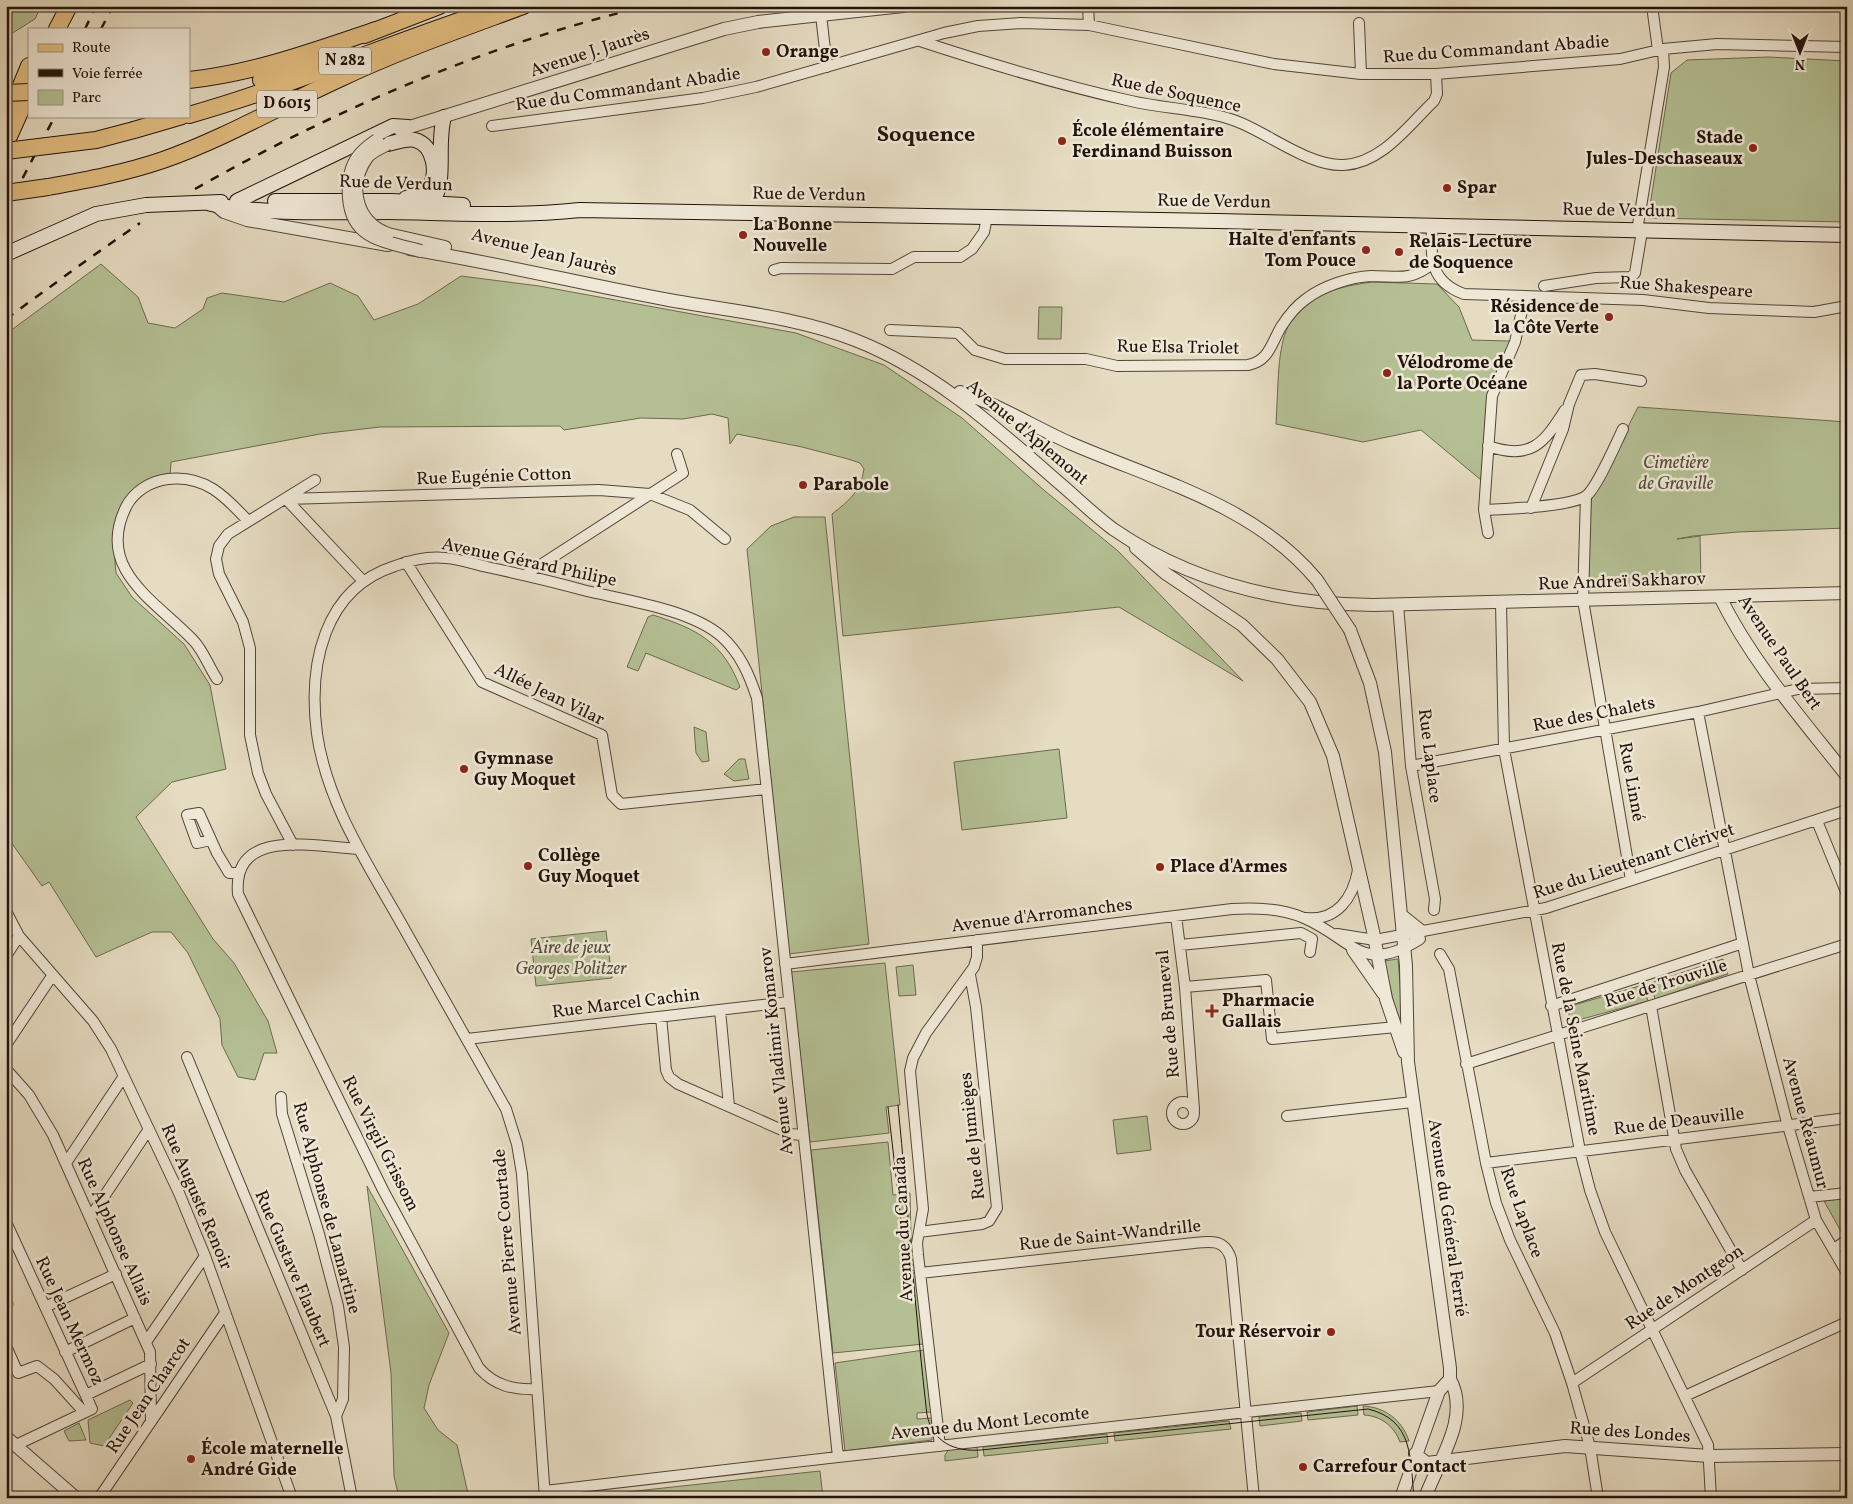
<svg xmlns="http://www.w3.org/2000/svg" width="1853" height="1504" font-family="Vollkorn,serif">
<rect width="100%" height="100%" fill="#e6dcc2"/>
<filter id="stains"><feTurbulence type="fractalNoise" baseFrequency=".004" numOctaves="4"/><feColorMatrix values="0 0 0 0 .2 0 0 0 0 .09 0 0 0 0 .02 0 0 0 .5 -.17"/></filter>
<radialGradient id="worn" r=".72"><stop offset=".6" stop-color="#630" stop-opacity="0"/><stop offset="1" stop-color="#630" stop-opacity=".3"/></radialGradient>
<!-- green -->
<path fill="#b4c094" stroke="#6b6a50" d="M6 6H41L35 19 6 37Z
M1768 57 1847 61V222L1648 218 1671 73 1687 60Z
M101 264 138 297 148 323 175 328 203 309 207 298 222 293 284 302 330 283 358 296 374 320 418 304 461 276 539 286 796 333 884 365 962 418 1045 491 1118 551 1243 681 1119 607 843 636 832 514C849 501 861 491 864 469L860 463 848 459 802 447 737 434 730 444 728 418 712 414 683 419 641 418 564 430 560 426 380 427 320 434 171 462 170 476 128 501 114 551 116 573 132 597 184 644 210 685 226 769 172 782 136 817 213 939 234 963 268 1021 277 1053H264L255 1080 238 1077 222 1045 220 1019 188 953 171 932H152L96 957 49 882 42 886 6 835V334Z
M1372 282 1437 284 1459 307 1472 340 1510 341 1488 391 1481 480 1421 430 1363 442 1276 424C1281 340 1271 295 1372 282Z
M1039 307H1062L1061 339H1038Z
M1638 407 1847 422V528L1738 532 1693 536 1677 539 1700 536 1701 584 1587 587 1591 500Z
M794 517H825L869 944 789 954 747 549 771 526Z
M653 615C697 629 723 642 740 687L736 690 646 653 638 671 627 667 648 617Z
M694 727 706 732 709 761 702 762 696 753Z
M1059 749 1067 818 962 830 954 762Z
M739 759H745L749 779 734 781 724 774Z
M606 931 612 978 536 986 531 939Z
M1398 959 1406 1055 1384 961Z
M1723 959 1728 974 1655 999 1651 983Z
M885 963 900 1105 886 1107 889 1133 810 1142 791 972Z
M913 965 916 995 899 996 896 967Z
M1643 985 1648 1001 1571 1022 1567 1007Z
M1147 1116 1151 1150 1117 1154 1113 1120Z
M888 1142 893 1195 910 1193 911 1237 924 1344 833 1353 811 1150Z
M367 1186 449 1333 429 1385 424 1408 438 1430 457 1445 469 1498H399L394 1476 391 1373Z
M1847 1198V1235L1844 1237 1824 1201Z
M924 1350 931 1412 917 1413V1419L932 1418V1440L845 1451 835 1363Z
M130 1400 133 1403 104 1446 90 1443 88 1420Z
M1357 1406 1358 1415 1308 1420 1307 1412Z
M1363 1406C1385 1407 1402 1420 1409 1441L1400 1442C1394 1426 1381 1416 1364 1415Z
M1301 1413 1302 1421 1260 1426 1259 1417Z
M1229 1421 1231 1429 1115 1441 1114 1433Z
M79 1423 86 1440 69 1441 64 1431Z
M1107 1434 1108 1443 984 1456 983 1447Z
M977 1446 978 1457 945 1461V1455L949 1449Z
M820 1471 823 1498H577L581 1497Z"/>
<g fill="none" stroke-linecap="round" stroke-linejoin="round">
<defs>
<path id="pedestrian" d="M6 1305 9 1304"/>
<path id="minor" d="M1088 6 1089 25
M1652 6 1658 50
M821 15 827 67
M1359 23 1361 74
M920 41C990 64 1060 85 1131 101 1165 109 1203 109 1236 121 1268 133 1310 167 1344 165 1382 163 1408 126 1434 101L1437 94 1436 74
M492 126 703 98 756 87 944 33 978 26 1021 23 1089 25 1274 64 1361 74H1436L1620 59 1663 49 1717 44 1847 47
M1432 225C1431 258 1429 281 1464 294L1643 300 1709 308 1814 312 1847 306
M1637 231 1664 67 1663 49
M774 270 781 268 892 269 914 257H960L972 249 984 232 987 217
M1544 286 1596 278 1631 277 1635 273 1642 231
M890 330 958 333 975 350 1005 359H1086L1117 366 1248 365C1269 361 1271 344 1281 327 1288 316 1296 306 1306 299 1323 286 1350 277 1371 276 1398 276 1409 282 1432 264
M1488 446C1531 461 1544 443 1565 410
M1586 496 1583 600 1631 880
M286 499 599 490 650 494 690 510 725 539
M286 499 363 581
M1531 508 1563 429 1569 404 1581 375 1595 374 1641 381
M1484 510C1505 509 1570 507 1586 496 1597 488 1616 443 1623 429
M1488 533 1484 510 1492 396 1515 342 1523 306V297
M406 562 482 682 602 735 612 795 621 804 766 789
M525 575 683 473 677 454
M1501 603 1504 749 1580 1151 1590 1190 1605 1232 1708 1445 1711 1498
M1398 604 1411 766 1435 899 1434 910
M217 679C209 667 203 650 193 640 156 601 95 570 126 507 134 491 151 481 168 479 205 475 225 496 248 521
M1698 712 1749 975 1786 1119 1816 1220 1847 1273
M1411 766 1698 712 1798 689 1847 688
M1817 821 1847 894
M211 840 197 843 187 815 199 813 217 853 229 873H239
M293 845 266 794 258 773 250 735V648L243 622 219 574 216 559 219 546 228 534 315 480
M359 849C316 847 232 826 238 894L383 1190 479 1368C495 1386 514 1390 537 1389
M6 911 19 936 93 1021 111 1049 179 1193 205 1256 292 1498
M1176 916 1185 987 1194 1109
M1306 918C1337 921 1353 898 1358 870
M1337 934 1375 940 1546 908 1847 810
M1180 945 1301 933 1312 939 1310 952
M1440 954 1449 969 1486 1163 1496 1203 1510 1240 1555 1333 1572 1383 1590 1447 1598 1498
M6 956 19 936
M785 964 1232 909C1256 908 1281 908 1304 918 1353 939 1362 976 1420 939
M1185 987 1266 980 1272 1039 1396 1027
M1551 1006 1743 943
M1651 1006 1676 1149 1685 1170 1742 1270
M720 1010 729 1106
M661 1017 666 1070 669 1077 678 1084 791 1134 802 1135
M467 1039 788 1002
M6 1045 52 976
M187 1057 336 1416 352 1498
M1466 1064 1847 944
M6 1069 29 1095 53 1135 150 1352 151 1422
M281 1097 282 1114 319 1234 338 1306 344 1347 343 1399 336 1416
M1172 1113a11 11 0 1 1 22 0a11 11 0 1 1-22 0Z
M1287 1116 1413 1102
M66 1163 124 1076
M1486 1163 1847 1118
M1809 1197 1847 1193
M91 1216 149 1129
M6 1222 92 1409 14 1446
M919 1232 982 1224 989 1221 997 1208 976 1007 970 975
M1834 1249 1847 1240
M920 1273 1194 1243C1211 1241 1225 1239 1231 1259L1254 1498
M45 1307 116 1274
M146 1342 205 1256
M6 1346 18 1373 37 1366 54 1379 84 1412
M65 1352 135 1318
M1572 1383 1816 1220
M86 1395 151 1364
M1685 1396 1847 1322
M940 1446 918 1255 917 1243 923 1209 910 1071 913 1058 926 1033 974 967 977 957V940
M545 1491 838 1457 1439 1391
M99 1498 225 1313
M545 1498 522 1174 517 1144 506 1109C471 1047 436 985 401 923 367 863 327 803 317 734 308 666 323 589 395 566 411 560 430 556 446 558 460 559 474 564 487 567 520 574 551 581 583 590 623 600 690 609 721 636 740 653 749 674 757 698L838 1457"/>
<path id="tertiary" d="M400 130 724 29 758 22 903 6
M218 207 224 212 247 220 388 245
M388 234 445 247
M410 249C497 263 583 284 669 300 730 311 798 317 855 340 934 371 994 426 1057 481 1076 497 1094 515 1113 529 1190 582 1280 604 1373 605L1847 593
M960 392C998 404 1034 427 1070 443 1157 481 1254 504 1317 580
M1136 548 1165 573 1242 625 1277 659 1310 702 1333 756 1373 931 1386 999 1404 1052
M1720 597C1752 662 1802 719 1847 776
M1350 630 1370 683 1385 752 1406 966 1408 1062 1450 1368V1379
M1401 915 1421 931
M1353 950 1383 993
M6 1437 76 1498
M1415 1454 1427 1463 1565 1446 1709 1456 1847 1454
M1401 1498 1439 1391 1450 1379
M1425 1498C1438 1461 1471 1418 1450 1379"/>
<path id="secondary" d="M388 144C396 142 407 138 415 140 434 145 439 174 428 189 423 195 413 196 406 198
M237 201 393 126 408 127
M275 201H392L463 205
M211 204C266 215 333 212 390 212 453 213 517 217 580 210L1217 221 1847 235
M426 206C430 203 434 199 436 195 445 175 437 141 444 117
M6 254 96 214 146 205 221 202"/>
<path id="primary" d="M364 35 439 6
M261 80 326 53
M189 115C291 86 390 43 491 10
M134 130 182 116"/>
<path id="trunk" d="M57 29 69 6
M189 80C254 73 314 51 376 30
M6 113 15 100 29 66
M6 143 29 92
M48 187C87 180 125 173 163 160 223 139 280 106 339 79 398 51 461 29 523 6"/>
</defs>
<!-- pedestrian casing -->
<use href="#pedestrian" stroke="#534539" stroke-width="9"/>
<!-- minor casing -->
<use href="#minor" stroke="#534539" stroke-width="12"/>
<!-- tertiary casing -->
<use href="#tertiary" stroke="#534539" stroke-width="14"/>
<!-- secondary casing -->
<use href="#secondary" stroke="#22130b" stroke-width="16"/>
<!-- primary casing -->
<use href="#primary" stroke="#22130b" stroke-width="18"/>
<!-- trunk casing -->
<use href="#trunk" stroke="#22130b" stroke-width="18"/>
<!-- pedestrian -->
<use href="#pedestrian" stroke="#efe8d7" stroke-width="8"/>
<!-- minor -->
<use href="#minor" stroke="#efe8d7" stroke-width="10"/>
<!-- tertiary -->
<use href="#tertiary" stroke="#efe8d7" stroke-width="12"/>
<!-- secondary -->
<use href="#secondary" stroke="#efe8d7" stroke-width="14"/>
<!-- primary -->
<use href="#primary" stroke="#e3be81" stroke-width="16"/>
<!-- trunk -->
<use href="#trunk" stroke="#e3be81" stroke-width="16"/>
<!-- tram -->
<path stroke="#22130b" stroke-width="1" d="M898 1105C908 1208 915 1312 927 1415 933 1442 954 1452 981 1450L1368 1409C1414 1420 1410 1459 1414 1498
M888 1107 904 1246"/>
<!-- rail -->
<path stroke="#22130b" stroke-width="2.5" stroke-dasharray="9 9" stroke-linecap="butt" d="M85 29 96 6
M101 29 113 6
M195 189C338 108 488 44 647 6
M6 210 55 116
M6 319 87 260 140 223"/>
<defs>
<path id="tertiary-bridge" d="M377 140C359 152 351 162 349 183 345 237 378 240 421 251
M388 144C382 147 373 151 368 156 347 184 355 222 388 234
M1317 580 1350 630"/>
<path id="primary-bridge" d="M6 151 96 140 134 130"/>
<path id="trunk-bridge" d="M6 93 29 92
M6 193 48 187"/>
</defs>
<!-- tertiary-bridge casing -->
<use href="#tertiary-bridge" stroke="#534539" stroke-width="14" stroke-linecap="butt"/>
<!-- primary-bridge casing -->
<use href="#primary-bridge" stroke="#22130b" stroke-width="18" stroke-linecap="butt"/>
<!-- trunk-bridge casing -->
<use href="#trunk-bridge" stroke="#22130b" stroke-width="18" stroke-linecap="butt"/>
<!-- tertiary-bridge -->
<use href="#tertiary-bridge" stroke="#efe8d7" stroke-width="12"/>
<!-- primary-bridge -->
<use href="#primary-bridge" stroke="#e3be81" stroke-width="16"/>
<!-- trunk-bridge -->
<use href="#trunk-bridge" stroke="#e3be81" stroke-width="16"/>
</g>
<!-- markers -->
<g fill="#8f2418" stroke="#efe8d7" stroke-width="2">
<circle cx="766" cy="52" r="5"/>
<circle cx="1062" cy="141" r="5"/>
<circle cx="1753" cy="148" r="5"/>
<circle cx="1447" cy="188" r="5"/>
<circle cx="743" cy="235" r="5"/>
<circle cx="1366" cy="250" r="5"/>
<circle cx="1399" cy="252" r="5"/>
<circle cx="1609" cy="317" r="5"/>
<circle cx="1387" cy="373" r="5"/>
<circle cx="803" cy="485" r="5"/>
<circle cx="464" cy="769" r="5"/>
<circle cx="528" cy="866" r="5"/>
<circle cx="1160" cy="867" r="5"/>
<path d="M1209.5 1003.5h5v5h5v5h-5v5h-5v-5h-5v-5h5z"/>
<circle cx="1331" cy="1332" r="5"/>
<circle cx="191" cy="1459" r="5"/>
<circle cx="1303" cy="1467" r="5"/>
</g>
<g text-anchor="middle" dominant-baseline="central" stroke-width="5" stroke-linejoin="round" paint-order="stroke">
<!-- shield labels -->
<g fill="#efe8d7" stroke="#605348" stroke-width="1">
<rect x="319" y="47.5" width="52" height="27" rx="4"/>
<rect x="257" y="90.5" width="60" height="27" rx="4"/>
</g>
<g font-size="16" font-weight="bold" fill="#22130b">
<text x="345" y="61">N 282</text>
<text x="287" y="104">D 6015</text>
</g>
<!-- street labels -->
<g font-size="18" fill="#22130b" stroke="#efe8d7">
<text transform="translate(1496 50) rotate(-4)">Rue du Commandant Abadie</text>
<text transform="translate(590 53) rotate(-18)">Avenue J. Jaurès</text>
<text transform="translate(628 90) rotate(-8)">Rue du Commandant Abadie</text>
<text transform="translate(1176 94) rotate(12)">Rue de Soquence</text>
<text transform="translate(396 184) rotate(2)">Rue de Verdun</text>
<text transform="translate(809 195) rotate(1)">Rue de Verdun</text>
<text transform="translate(1214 202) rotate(1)">Rue de Verdun</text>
<text transform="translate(1619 211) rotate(1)">Rue de Verdun</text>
<text transform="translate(544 253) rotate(14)">Avenue Jean Jaurès</text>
<text transform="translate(1686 288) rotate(4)">Rue Shakespeare</text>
<text transform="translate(1178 348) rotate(1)">Rue Elsa Triolet</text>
<text transform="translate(1027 433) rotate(40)">Avenue d'Aplemont</text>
<text transform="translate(494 477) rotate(-2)">Rue Eugénie Cotton</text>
<text transform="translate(529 563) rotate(12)">Avenue Gérard Philipe</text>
<text transform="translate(1622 582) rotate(-2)">Rue Andreï Sakharov</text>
<text transform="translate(1779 653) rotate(56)">Avenue Paul Bert</text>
<text transform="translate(549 695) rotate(26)">Allée Jean Vilar</text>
<text transform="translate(1594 715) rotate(-11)">Rue des Chalets</text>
<text transform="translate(1429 756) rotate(83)">Rue Laplace</text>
<text transform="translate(1631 782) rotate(80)">Rue Linné</text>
<text transform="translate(1634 862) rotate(-18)">Rue du Lieutenant Clérivet</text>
<text transform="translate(1042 916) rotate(-7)">Avenue d'Arromanches</text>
<text transform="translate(1666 984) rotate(-17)">Rue de Trouville</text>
<text transform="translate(626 1004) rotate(-7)">Rue Marcel Cachin</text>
<text transform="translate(1169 1014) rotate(-95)">Rue de Bruneval</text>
<text transform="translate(1575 1039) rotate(79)">Rue de la Seine Maritime</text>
<text transform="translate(777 1051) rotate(-96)">Avenue Vladimir Komarov</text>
<text transform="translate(1679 1122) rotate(-7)">Rue de Deauville</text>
<text transform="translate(1805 1123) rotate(75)">Avenue Réaumur</text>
<text transform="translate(973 1136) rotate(-96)">Rue de Jumièges</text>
<text transform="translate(380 1144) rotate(63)">Rue Virgil Grissom</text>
<text transform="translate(196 1197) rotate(67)">Rue Auguste Renoir</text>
<text transform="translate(326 1208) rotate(75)">Rue Alphonse de Lamartine</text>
<text transform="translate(1521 1213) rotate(70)">Rue Laplace</text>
<text transform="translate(1447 1218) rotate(82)">Avenue du Général Ferrié</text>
<text transform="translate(904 1229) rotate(-93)">Avenue du Canada</text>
<text transform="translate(114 1232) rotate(66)">Rue Alphonse Allais</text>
<text transform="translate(1110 1236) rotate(-6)">Rue de Saint-Wandrille</text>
<text transform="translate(508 1242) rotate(-95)">Avenue Pierre Courtade</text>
<text transform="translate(292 1269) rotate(67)">Rue Gustave Flaubert</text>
<text transform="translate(1685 1288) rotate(-34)">Rue de Montgeon</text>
<text transform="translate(69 1321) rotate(65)">Rue Jean Mermoz</text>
<text transform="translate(149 1396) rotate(-56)">Rue Jean Charcot</text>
<text transform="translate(990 1424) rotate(-6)">Avenue du Mont Lecomte</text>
<text transform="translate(1630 1433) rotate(4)">Rue des Londes</text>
</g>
<!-- poi labels -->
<g font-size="18" font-weight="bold" fill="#22130b" stroke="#efe8d7" text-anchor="start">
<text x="776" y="52">Orange</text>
<text x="1072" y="131">École élémentaire<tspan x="1072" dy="21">Ferdinand Buisson</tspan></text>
<text x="1743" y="138" text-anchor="end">Stade<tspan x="1743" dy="21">Jules-Deschaseaux</tspan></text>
<text x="1457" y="188">Spar</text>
<text x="753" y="225">La Bonne<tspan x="753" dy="21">Nouvelle</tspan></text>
<text x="1356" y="240" text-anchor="end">Halte d'enfants<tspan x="1356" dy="21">Tom Pouce</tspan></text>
<text x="1409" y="242">Relais-Lecture<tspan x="1409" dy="21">de Soquence</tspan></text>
<text x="1599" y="307" text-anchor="end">Résidence de<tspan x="1599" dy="21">la Côte Verte</tspan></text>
<text x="1397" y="363">Vélodrome de<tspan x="1397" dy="21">la Porte Océane</tspan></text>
<text x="813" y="485">Parabole</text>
<text x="474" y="759">Gymnase<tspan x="474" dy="21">Guy Moquet</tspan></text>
<text x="538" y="856">Collège<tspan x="538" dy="21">Guy Moquet</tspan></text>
<text x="1170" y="867">Place d'Armes</text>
<text x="1222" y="1001">Pharmacie<tspan x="1222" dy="21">Gallais</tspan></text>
<text x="1321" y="1332" text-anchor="end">Tour Réservoir</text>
<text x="201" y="1449">École maternelle<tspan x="201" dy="21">André Gide</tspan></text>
<text x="1313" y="1467">Carrefour Contact</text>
</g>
<!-- park labels -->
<g font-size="18" font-style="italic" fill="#55503b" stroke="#efe8d7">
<text x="1676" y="463">Cimetière<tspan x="1676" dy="21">de Graville</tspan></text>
<text x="571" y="948">Aire de jeux<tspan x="571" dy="21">Georges Politzer</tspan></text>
</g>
<!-- district labels -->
<g font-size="22" font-weight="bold" fill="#22130b" stroke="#efe8d7">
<text x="926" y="135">Soquence</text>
</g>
</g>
<!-- margin -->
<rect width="1853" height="1504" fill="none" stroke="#e6dcc2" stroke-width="25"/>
<rect x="8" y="8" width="1838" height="1489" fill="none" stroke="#22130b" stroke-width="2.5"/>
<rect x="12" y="12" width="1828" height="1479" fill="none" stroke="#22130b"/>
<!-- legend -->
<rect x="28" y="28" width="162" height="90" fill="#efe8d7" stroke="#9d9385"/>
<rect x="38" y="44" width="25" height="8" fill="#e3be81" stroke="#9d9385"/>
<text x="72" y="52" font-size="15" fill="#22130b">Route</text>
<rect x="38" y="69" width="25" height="8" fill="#22130b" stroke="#9d9385"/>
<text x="72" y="78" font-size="15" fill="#22130b">Voie ferrée</text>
<rect x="38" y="90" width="25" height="15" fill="#b4c094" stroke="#9d9385"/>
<text x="72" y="102" font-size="15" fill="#22130b">Parc</text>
<!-- north arrow -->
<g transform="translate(1800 52) rotate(180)" stroke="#efe8d7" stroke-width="4" paint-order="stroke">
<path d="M0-4L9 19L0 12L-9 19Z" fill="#22130b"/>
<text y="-8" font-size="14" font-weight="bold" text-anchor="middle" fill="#22130b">N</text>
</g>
<rect width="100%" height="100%" filter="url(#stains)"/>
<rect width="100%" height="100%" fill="url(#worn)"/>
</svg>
